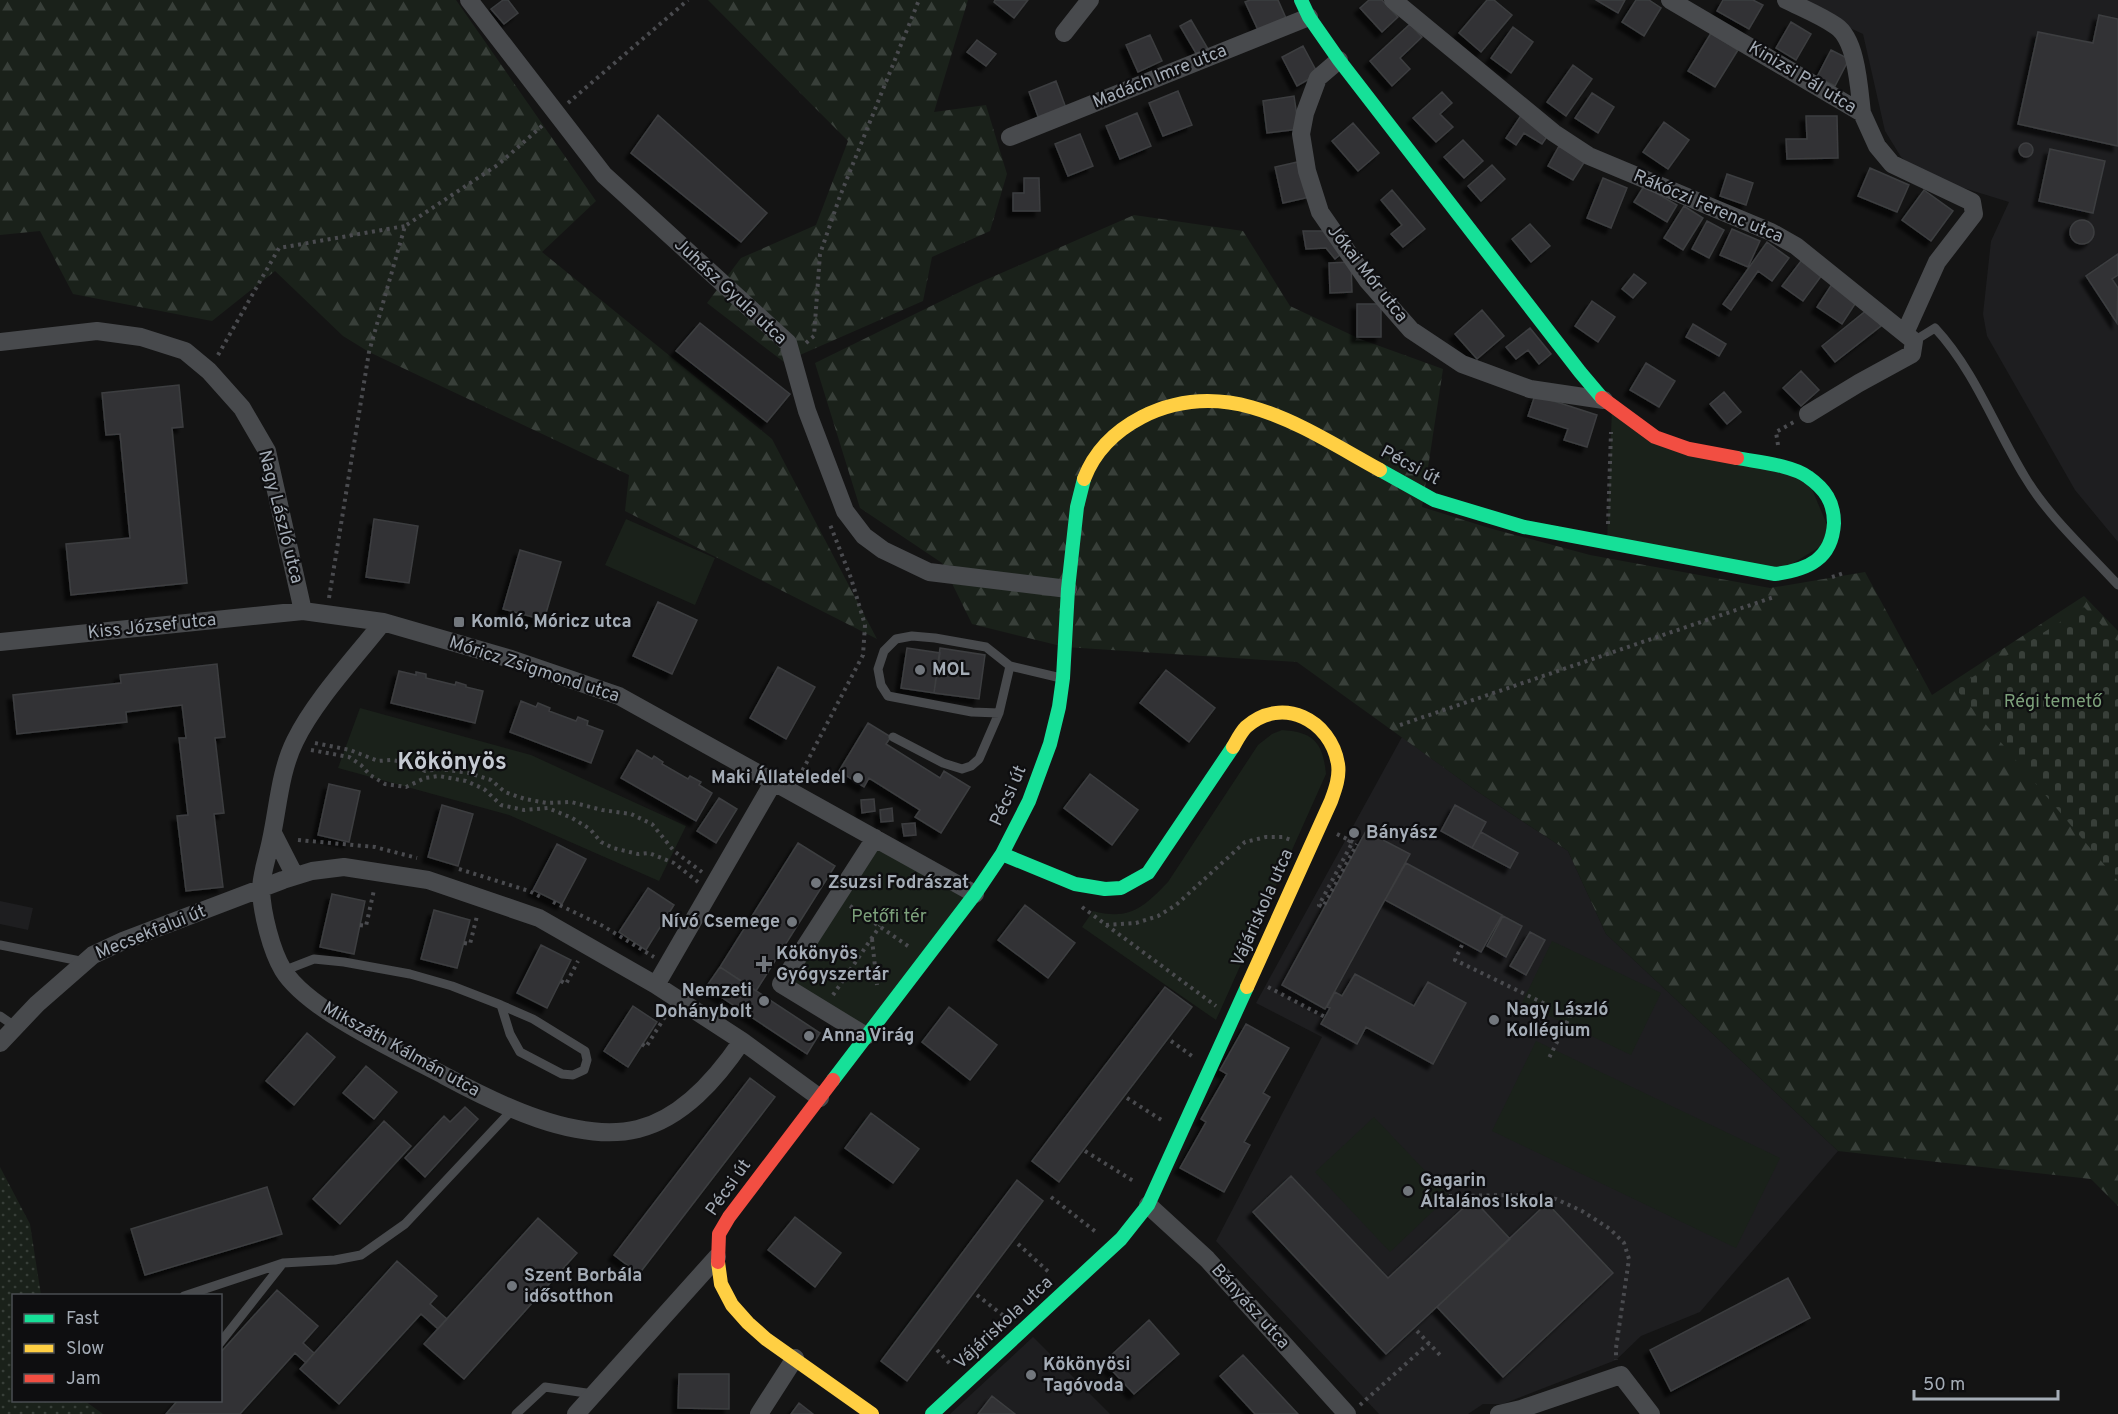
<svg xmlns="http://www.w3.org/2000/svg" width="2118" height="1414" font-family="Overpass,sans-serif">
<defs>
<pattern id="grass-dots" width="8" height="8" patternUnits="userSpaceOnUse" patternTransform="scale(1.5)"><rect width="8" height="8" fill="#1a211a"/><path d="M2 2h.1M6 6h.1" fill="none" stroke="#383f39" stroke-width="1.8" stroke-linecap="round"/></pattern>
<pattern id="forest-firs" width="22" height="20" patternUnits="userSpaceOnUse" patternTransform="scale(1.5)"><rect width="22" height="20" fill="#1a211a"/><path d="M5 1l3.5 6h-7zM16 11l3.5 6h-7z" fill="#383f39"/></pattern>
<pattern id="cemetery-stones" width="16" height="16" patternUnits="userSpaceOnUse" patternTransform="scale(1.5)"><rect width="16" height="16" fill="#1a211a"/><path d="M2 7V4a2 2 0 0 1 4 0v3zM10 15v-3a2 2 0 0 1 4 0v3z" fill="#383f39"/></pattern>
<filter id="shadow"><feDropShadow dx="-5.5" dy="5.5" stdDeviation="1.5" flood-color="#0009"/></filter>
</defs>
<rect width="100%" height="100%" fill="#141414"/>
<!-- built -->
<path fill="#1e1e20" d="M1789 0H2118V542L2075 490 1987 336 1983 314 1991 241 2009 202 1954 185 1916 169 1901 157 1885 131 1863 34Z
M1402 737 1475 790 1568 851 1606 934 1838 1151 1700 1312 1641 1336 1616 1360 1503 1404H1483L1468 1414H1379L1216 1241 1322 1037 1256 1003Z
M0 901 33 908 28 930 0 924Z
M1033 1337 1110 1414H950Z"/>
<!-- grass -->
<path fill="url(#grass-dots)" d="M0 1167 30 1224 41 1295 14 1296V1400L85 1401 103 1414H0Z"/>
<!-- forest -->
<path fill="url(#forest-firs)" d="M0 0H456L596 201 542 252 772 439 877 639 625 511 629 475 369 352 343 336 275 271 212 321 73 294 40 231 0 235Z
M708 0H968L934 112 986 105 1007 174 990 231 932 257 923 301 784 362 707 303 741 258 816 225 848 141Z
M1134 215 1243 231 1290 306 1360 339 1443 369 1422 507 1489 528 1590 555 1770 588 1865 572 1932 695 2084 596 2118 631V1206L2091 1179 1838 1151 1606 934 1568 851 1475 790 1297 662 1065 647 972 624 942 563 860 508 815 363 974 285Z"/>
<!-- cemetery -->
<path fill="url(#cemetery-stones)" d="M2084 607 2118 642V881L1955 688Z"/>
<!-- green -->
<path fill="#1a211a" d="M1612 406 1640 428 1806 475 1833 539 1775 574 1607 543Z
M626 519 715 558 695 605 605 565Z
M360 708 531 755 686 826 659 881 509 815 338 768Z
M1282 730C1314 732 1323 743 1326 774L1216 1020 1082 927 1093 911C1129 921 1144 907 1168 882L1258 745 1272 734Z
M875 838 975 894 866 1036 781 984Z
M1552 941 1661 993 1631 1055 1522 1003Z
M1536 1041 1780 1158 1736 1248 1492 1131Z
M1374 1117 1449 1196 1390 1252 1315 1172Z"/>
<!-- building -->
<path fill="#333335" stroke="#3c3e40" stroke-width="1.5" filter="url(#shadow)" d="M503 0H508L518 13 504 24 491 9Z
M995 0H1028L1014 18 994 2Z
M1250 0H1278L1286 18 1258 30 1245 2Z
M1369 0H1382L1398 17 1382 32 1360 8Z
M1487 0H1494L1512 15 1481 52 1459 33Z
M1596 0H1625L1618 13Z
M1636 0H1649L1661 8 1644 36 1622 22Z
M1723 0H1753L1763 5 1749 29 1717 11Z
M2099 15 2118 19V146L2018 124 2038 32 2093 43Z
M1191 20 1208 49 1197 55 1180 26Z
M1791 22 1811 34 1796 60 1776 48Z
M1410 24 1422 37 1400 58 1410 69 1392 86 1370 61Z
M1513 27 1533 42 1511 73 1491 58Z
M1711 33 1738 50 1715 87 1688 71Z
M1150 35 1162 61 1138 72 1126 45Z
M977 40 996 54 986 66 967 52Z
M1303 46 1318 74 1297 86 1282 57Z
M1831 50 1849 59 1835 86 1817 77Z
M1573 65 1592 79 1566 116 1547 102Z
M1056 81 1066 108 1039 119 1029 92Z
M1178 91 1192 125 1163 136 1149 103Z
M1442 92 1452 103 1440 114 1453 127 1436 142 1413 118Z
M1592 93 1614 107 1598 133 1575 118Z
M1294 96 1299 129 1267 133 1263 101Z
M1137 113 1151 146 1120 159 1106 126Z
M1522 114 1550 132 1542 144 1524 133 1516 145 1506 138Z
M658 115 767 213 741 242 631 153Z
M1806 116H1837L1838 158 1787 159 1786 139H1807Z
M1664 122 1689 140 1668 169 1643 152Z
M1353 123 1379 153 1358 171 1332 141Z
M1080 134 1093 166 1068 176 1055 144Z
M1463 140 1483 161 1464 178 1444 157Z
M2019 150a7 7 0 1 1 14 0a7 7 0 1 1-14 0Z
M1559 146 1585 161 1573 180 1548 166Z
M2050 149 2105 161 2093 213 2039 201Z
M1302 161 1310 197 1283 203 1275 167Z
M1492 165 1505 179 1481 201 1468 186Z
M1870 168 1909 185 1897 212 1858 196Z
M1727 174 1753 183 1746 205 1720 196Z
M1024 178H1039L1040 211H1013V193H1024Z
M1603 178 1627 188 1611 228 1587 218Z
M1644 186 1677 205 1667 222 1634 202Z
M1392 190 1425 229 1403 247 1391 234 1402 225 1381 200Z
M1924 190 1953 211 1931 241 1902 220Z
M1684 206 1703 218 1683 250 1664 238Z
M2070 232a12 12 0 1 1 24 0a12 12 0 1 1-24 0Z
M1707 221 1724 230 1709 258 1692 249Z
M1530 224 1550 246 1531 262 1512 239Z
M1732 229 1760 241 1748 267 1720 255Z
M1303 231H1330L1346 250 1335 259 1326 248 1306 249Z
M1767 242 1789 258 1772 281 1758 271 1731 310 1723 304Z
M2118 254V275L2112 279 2118 288 2117 323 2086 276Z
M1801 261 1822 275 1803 301 1782 286Z
M1351 262 1352 292 1330 293 1329 263Z
M1634 274 1646 283 1633 298 1622 289Z
M1832 284 1857 301 1842 324 1817 307Z
M1592 301 1615 317 1598 342 1575 326Z
M1357 304H1381V337H1357Z
M1868 309 1881 326 1835 362 1822 346Z
M1482 310 1504 336 1477 359 1455 334Z
M700 323 790 394 767 422 676 351Z
M1693 324 1726 344 1719 356 1686 337Z
M1530 328 1551 354 1539 364 1528 350 1516 359 1506 347Z
M1646 363 1675 381 1659 407 1630 390Z
M1801 371 1819 390 1801 406 1783 388Z
M179 385 183 427 172 428 187 583 71 595 66 544 130 538 120 434 106 435 102 393Z
M1724 392 1741 412 1727 424 1710 404Z
M1535 395 1597 415 1587 447 1564 440 1568 429 1528 416Z
M374 519 418 526 409 583 366 577Z
M520 550 561 562 544 620 503 609Z
M658 602 697 620 672 674 633 656Z
M907 648 940 653 934 693 901 688Z
M940 648 985 655 979 699 934 693Z
M217 664 225 737 215 738 224 813 214 814 223 887 186 891 177 816 188 815 179 738H186L182 705 126 712 127 722 17 734 13 695 121 683 120 675Z
M778 667 815 687 786 739 750 718Z
M1166 670 1215 708 1189 742 1140 703Z
M399 671 416 675V672L426 674V678L455 685 456 682 466 685V687L483 691 475 723 391 703Z
M521 701 536 707 538 703 550 708 549 711 576 721 578 717 588 721 587 725 603 731 591 763 510 732Z
M868 723 891 737 886 744 940 778 944 771 970 787 941 833 915 817 920 810 869 778 864 787 839 771Z
M637 750 652 759 654 756 663 762 662 764 688 779 690 776 701 782 699 785 712 793 696 821 621 778Z
M1090 774 1138 810 1112 845 1064 808Z
M329 784 360 791 349 842 318 835Z
M719 798 737 809 716 843 697 831Z
M874 799 875 811 862 813 861 800Z
M442 805 473 814 458 866 428 857Z
M1455 805 1486 822 1472 848 1441 831Z
M892 808 893 821 881 822 880 810Z
M915 823 916 835 904 836 902 824Z
M1366 831 1410 854 1325 1009 1282 985Z
M1481 832 1518 853 1510 868 1472 848Z
M798 843 835 866 756 991 720 967Z
M557 844 586 859 562 904 533 890Z
M1406 863 1502 915 1481 952 1385 900Z
M648 888 674 905 646 950 619 932Z
M332 894 365 901 354 954 320 947Z
M1025 905 1075 943 1048 978 998 940Z
M434 910 470 920 457 968 421 959Z
M1503 916 1522 926 1506 957 1487 946Z
M1530 932 1545 940 1526 975 1510 966Z
M541 945 571 960 547 1008 517 993Z
M720 967 820 1033 807 1054 706 987Z
M1355 974 1414 1006 1428 982 1466 1003 1433 1064 1366 1027 1357 1044 1321 1024 1330 1008 1327 1007 1335 992 1342 996Z
M1165 987 1192 1007 1059 1182 1032 1161Z
M633 1006 657 1022 628 1067 604 1051Z
M949 1007 997 1045 970 1080 922 1042Z
M1246 1024 1289 1048 1263 1093 1270 1097 1244 1142 1250 1145 1224 1192 1180 1168 1206 1122 1201 1119 1227 1074 1220 1070Z
M307 1033 335 1057 294 1105 266 1081Z
M366 1066 397 1092 374 1119 343 1093Z
M750 1078 775 1097 639 1274 614 1255Z
M465 1107 478 1119 425 1177 405 1158 444 1116 450 1122Z
M871 1113 919 1149 893 1183 845 1148Z
M384 1121 411 1146 340 1224 313 1199Z
M1291 1176 1388 1278 1473 1199 1510 1239 1386 1354 1253 1212Z
M1017 1180 1043 1201 907 1381 881 1361Z
M267 1187 282 1234 145 1275 131 1229Z
M1547 1203 1613 1273 1503 1377 1437 1307Z
M795 1217 841 1253 815 1287 768 1250Z
M538 1218 577 1253 464 1379 424 1344Z
M397 1261 437 1296 430 1304 447 1319 438 1329 421 1314 339 1404 300 1369Z
M1788 1278 1810 1318 1671 1391 1650 1350Z
M277 1290 318 1326 303 1343 314 1353 306 1363 295 1353 240 1414H166L178 1400H220V1353Z
M1149 1320 1179 1354 1134 1394 1104 1362Z
M1243 1355 1298 1414H1255L1220 1376Z
M679 1374H729V1409L678 1408Z
M992 1396 1015 1414H978Z
M799 1403 813 1414H791Z"/>
<g fill="none" stroke-linecap="round" stroke-linejoin="round">
<!-- path -->
<path stroke="#4a4b4f" stroke-width="4" stroke-dasharray="3 4.5" stroke-linecap="butt" d="M568 103 688 0
M806 343 814 336 820 254 840 196 919 0
M218 355 279 248 405 226
M1778 445 1776 432 1794 422
M1608 524 1611 432
M1832 577 1844 573
M329 598 369 352 405 226 499 164 544 124
M1400 725 1774 597
M315 743 350 750 378 761 391 760 405 762 425 771 440 769 469 773 491 780 505 792 525 799 547 803 571 802 602 810 631 814 652 824 674 851 702 872
M311 750 349 757 361 765 370 775 385 784 406 787 425 778 439 776 466 781 484 789 501 805 524 810 548 808 572 818 590 829 601 842 613 848 638 854 649 853 674 863 698 882
M799 777 863 655 865 625 851 578 829 522
M1337 834 1357 844
M298 840 375 847 417 858
M1350 840 1348 843 1351 845 1319 905 1323 907 1357 844
M459 869 529 891 543 898
M553 902 603 926 654 957
M850 906 908 946
M1082 907 1216 1006
M360 925 366 926 374 890
M1106 925 1136 923 1158 916 1176 905 1245 842 1266 837H1283L1291 840
M872 939 877 985
M464 943 470 944 477 916
M1462 945 1455 960 1570 1016 1548 1060
M561 981 566 984 578 961
M1268 987 1325 1017
M833 995 880 926
M1171 1041 1192 1056
M642 1044 646 1047 668 1012
M1127 1098 1163 1121
M1085 1151 1135 1182
M1449 1196 1517 1195 1556 1199 1582 1211 1610 1229 1624 1243 1629 1259 1616 1348V1360
M1051 1197 1096 1232
M1018 1244 1051 1274
M977 1295 1005 1317
M1417 1331 1440 1355
M937 1350 952 1366
M1360 1405 1429 1343"/>
<!-- lane -->
<path stroke="#484a4d" stroke-width="9" d="M1914 341 1935 328C1975 371 1995 428 2025 477 2048 516 2087 551 2118 585
M1010 666 999 713 972 712 888 696 881 685 878 669 884 651 896 639 912 636 935 638 986 647 1010 666 1061 678
M893 737 943 763 962 769 971 766 979 759 999 713
M0 945 85 962
M283 971 314 959 344 962 410 974 452 986 501 1005 533 1019 585 1051 587 1060 584 1070 573 1075 562 1074 520 1052 510 1034 501 1005
M0 1016 16 1027
M184 1296 283 1263 335 1260 361 1255 405 1224 513 1109
M220 1343 283 1263
M516 1414 545 1387 593 1394"/>
<!-- street -->
<path stroke="#484a4d" stroke-width="18" d="M469 0 604 175 788 343 807 411 845 511 864 536 883 550 929 572 1068 589
M1393 0 1554 133 1589 156 1771 232 1796 246 1914 341 1912 354 1859 383 1808 414
M1670 0 1862 113 1877 146 1892 164 1972 202 1974 214 1937 262 1905 333
M1786 0C1802 8 1820 15 1836 26 1857 40 1859 89 1862 113
M1064 33 1090 0
M1339 60 1318 78 1305 113 1301 134 1307 171 1320 212 1367 280 1411 330 1462 364 1530 389 1604 400
M1010 137 1309 17
M0 342 97 331 141 337 185 351 209 371 242 408 267 451 303 611
M383 622C355 658 315 700 295 741 280 771 278 808 271 840 268 856 261 874 261 890 262 913 271 950 283 970 308 1011 402 1053 445 1076 497 1104 577 1144 638 1129 683 1118 717 1078 742 1041
M0 642 303 611 383 622 511 659 619 696 975 894
M273 833 295 876
M656 985 774 781
M866 1036 781 984 875 838
M0 1043 37 1004 93 955 123 941 283 880 312 871 344 867 428 880 539 918 656 985 742 1041 820 1098
M1148 1205 1207 1259 1347 1414
M576 1414 717 1257
M759 1414 795 1358
M1499 1414 1521 1409 1621 1375 1651 1414"/>
<!-- fast -->
<path stroke="#16e098" stroke-width="14" d="M1301 0 1309 17 1339 60 1580 372 1602 398
M1380 470 1434 500 1524 527 1775 574C1808 570 1832 559 1834 523 1834 502 1825 489 1808 477 1792 465 1757 462 1737 458
M1002 854 1075 884 1105 889 1121 888 1148 873 1233 747
M833 1080 975 894 1002 854 1029 801 1050 744 1059 707 1063 678 1068 589 1077 507 1084 479
M932 1414 1121 1239 1148 1205 1247 987"/>
<!-- slow -->
<path stroke="#ffcf43" stroke-width="14" d="M1084 479C1095 450 1115 431 1142 417 1229 373 1305 429 1380 470
M1233 747C1237 740 1241 732 1246 727 1282 695 1331 720 1338 764 1340 777 1335 790 1331 801L1247 987
M718 1262 721 1284 732 1305 748 1323 766 1339 872 1414"/>
<!-- jam -->
<path stroke="#f24e42" stroke-width="14" d="M1602 398 1655 437 1689 449 1737 458
M718 1262 719 1234 729 1217 833 1080"/>
</g>
<!-- markers -->
<g fill="#72777d" stroke="#0e0e10" stroke-width="2">
<rect x="453" y="616" width="12" height="12" rx="3"/>
<circle cx="920" cy="670" r="6"/>
<circle cx="858" cy="778" r="6"/>
<circle cx="1354" cy="833" r="6"/>
<circle cx="816" cy="883" r="6"/>
<circle cx="792" cy="922" r="6"/>
<path d="M761 955h6v6h6v6h-6v6h-6v-6h-6v-6h6z"/>
<circle cx="764" cy="1001" r="6"/>
<circle cx="1494" cy="1020" r="6"/>
<circle cx="809" cy="1036" r="6"/>
<circle cx="1408" cy="1191" r="6"/>
<circle cx="512" cy="1286" r="6"/>
<circle cx="1031" cy="1375" r="6"/>
</g>
<g text-anchor="middle" dominant-baseline="central" stroke-width="4.5" stroke-linejoin="round" paint-order="stroke">
<!-- street labels -->
<g font-size="18" fill="#a4acb6" stroke="#0e0e10">
<text transform="translate(1160 77) rotate(-22)">Madách Imre utca</text>
<text transform="translate(1802 78) rotate(31)">Kinizsi Pál utca</text>
<text transform="translate(1708 207) rotate(23)">Rákóczi Ferenc utca</text>
<text transform="translate(1367 274) rotate(52)">Jókai Mór utca</text>
<text transform="translate(730 292) rotate(43)">Juhász Gyula utca</text>
<text transform="translate(1410 466) rotate(28)">Pécsi út</text>
<text transform="translate(280 517) rotate(76)">Nagy László utca</text>
<text transform="translate(152 627) rotate(-6)">Kiss József utca</text>
<text transform="translate(534 670) rotate(18)">Móricz Zsigmond utca</text>
<text transform="translate(1009 796) rotate(-66)">Pécsi út</text>
<text transform="translate(1263 908) rotate(-66)">Vájáriskola utca</text>
<text transform="translate(151 933) rotate(-22)">Mecsekfalui út</text>
<text transform="translate(401 1050) rotate(29)">Mikszáth Kálmán utca</text>
<text transform="translate(729 1188) rotate(-55)">Pécsi út</text>
<text transform="translate(1250 1307) rotate(48)">Bányász utca</text>
<text transform="translate(1004 1323) rotate(-43)">Vájáriskola utca</text>
</g>
<!-- poi labels -->
<g font-size="18" font-weight="bold" fill="#a4acb6" stroke="#0e0e10" text-anchor="start">
<text x="471" y="622">Komló, Móricz utca</text>
<text x="932" y="670">MOL</text>
<text x="846" y="778" text-anchor="end">Maki Állateledel</text>
<text x="1366" y="833">Bányász</text>
<text x="828" y="883">Zsuzsi Fodrászat</text>
<text x="780" y="922" text-anchor="end">Nívó Csemege</text>
<text x="776" y="954">Kökönyös<tspan x="776" dy="21">Gyógyszertár</tspan></text>
<text x="752" y="991" text-anchor="end">Nemzeti<tspan x="752" dy="21">Dohánybolt</tspan></text>
<text x="1506" y="1010">Nagy László<tspan x="1506" dy="21">Kollégium</tspan></text>
<text x="821" y="1036">Anna Virág</text>
<text x="1420" y="1181">Gagarin<tspan x="1420" dy="21">Általános Iskola</tspan></text>
<text x="524" y="1276">Szent Borbála<tspan x="524" dy="21">idősotthon</tspan></text>
<text x="1043" y="1365">Kökönyösi<tspan x="1043" dy="21">Tagóvoda</tspan></text>
</g>
<!-- park labels -->
<g font-size="18" fill="#7da17b" stroke="#0e0e10">
<text x="2053" y="702">Régi temető</text>
<text x="889" y="917">Petőfi tér</text>
</g>
<!-- district labels -->
<g font-size="24" font-weight="bold" fill="#c5cad2" stroke="#0e0e10">
<text x="452" y="763">Kökönyös</text>
</g>
</g>
<!-- legend -->
<rect x="12" y="1294" width="210" height="108" fill="#0e0e10" stroke="#4a4d52" stroke-width="1.5"/>
<rect x="24" y="1314" width="30" height="9" fill="#16e098" stroke="#4a4d52" stroke-width="1.5"/>
<text x="66" y="1324" font-size="18" fill="#a4acb6">Fast</text>
<rect x="24" y="1344" width="30" height="9" fill="#ffcf43" stroke="#4a4d52" stroke-width="1.5"/>
<text x="66" y="1354" font-size="18" fill="#a4acb6">Slow</text>
<rect x="24" y="1374" width="30" height="9" fill="#f24e42" stroke="#4a4d52" stroke-width="1.5"/>
<text x="66" y="1384" font-size="18" fill="#a4acb6">Jam</text>
<!-- scale -->
<path d="M1914 1390v9h144v-9" fill="none" stroke="#a4acb6" stroke-width="3"/>
<text x="1923" y="1390" font-size="18" fill="#a4acb6" stroke="#0e0e10" stroke-width="4.5" paint-order="stroke">50 m</text>
</svg>
